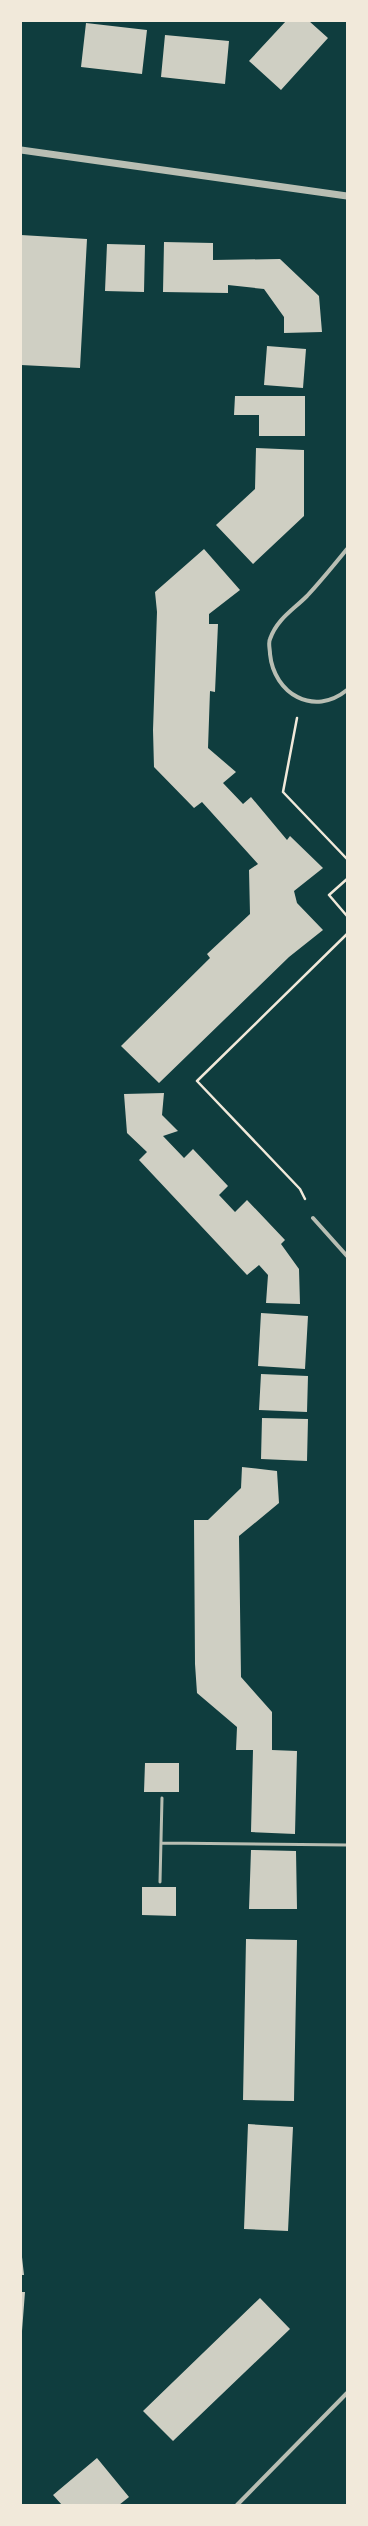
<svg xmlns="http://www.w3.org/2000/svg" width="368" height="2526" font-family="'PT Sans Narrow',sans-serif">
<rect width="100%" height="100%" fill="#0f3d3e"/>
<!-- building -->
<path fill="#cfcfc3" d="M286 21H309L328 38 281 90 249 61Z
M86 23 147 30 142 74 81 67Z
M165 35 229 41 225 84 161 77Z
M21 235 87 239 80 368 21 365Z
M164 242 213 243V260L280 259 319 296 322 332 284 333V317L264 289 228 285V293L163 292Z
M107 244 145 245 144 292 105 291Z
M267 346 306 349 303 388 264 385Z
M235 396H305V436H259V415H234Z
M256 448 304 450V516L253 564 216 525 255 489Z
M204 549 240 590 209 614V624H218L215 692 210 691 208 748 236 772 223 783 243 804 251 797 287 840 290 836 323 868 294 891 297 903 323 930 289 957 159 1083 121 1046 210 958 207 954 250 914 249 870 258 864 202 802 194 808 154 767 153 730 157 612 155 592Z
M164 1093 162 1115 178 1131 163 1136 184 1158 193 1149 228 1186 219 1195 235 1212 247 1200 285 1240 281 1244 299 1269 300 1304 266 1303 268 1275 259 1265 247 1275 139 1160 147 1152 127 1133 124 1094Z
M261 1313 308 1316 305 1369 258 1366Z
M261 1374 308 1376 307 1412 259 1410Z
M262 1418 308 1419 307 1461 261 1459Z
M242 1467 277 1471 279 1503 239 1536 241 1677 272 1712V1750L297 1751 295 1834 251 1832 253 1750H236L237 1727 197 1693 195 1664 194 1520H208L241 1488Z
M145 1763H179V1792H144Z
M251 1850 296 1851 297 1909H249Z
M142 1887H176V1916L142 1915Z
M246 1939 297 1940 294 2101 243 2100Z
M248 2124 293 2127 288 2231 244 2229Z
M21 2248 24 2275H21Z
M21 2292H25L22 2331H21Z
M260 2298 290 2329 173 2441 143 2411Z
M97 2458 129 2497 119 2505H62L53 2495Z"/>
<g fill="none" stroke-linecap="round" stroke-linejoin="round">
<!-- path -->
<path stroke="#f1e9da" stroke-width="2.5" d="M297 718 283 792 347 859
M347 879 329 895 347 916
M305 1199 300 1189 197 1081 347 934"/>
<!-- service -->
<path stroke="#b8beb3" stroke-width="3" d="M162 1843 347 1845
M160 1882 162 1798"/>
<!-- minor -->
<path stroke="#b8beb3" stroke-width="4" d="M347 549C334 565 321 581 307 596 293 610 277 619 270 639 268 643 270 649 270 654 274 694 314 717 347 690
M313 1218 347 1256
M237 2505 347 2393"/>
<!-- tertiary -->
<path stroke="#b8beb3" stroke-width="7" d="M21 150 347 196"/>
</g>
<!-- border -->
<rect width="368" height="2526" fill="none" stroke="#f1e9da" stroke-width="44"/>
</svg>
